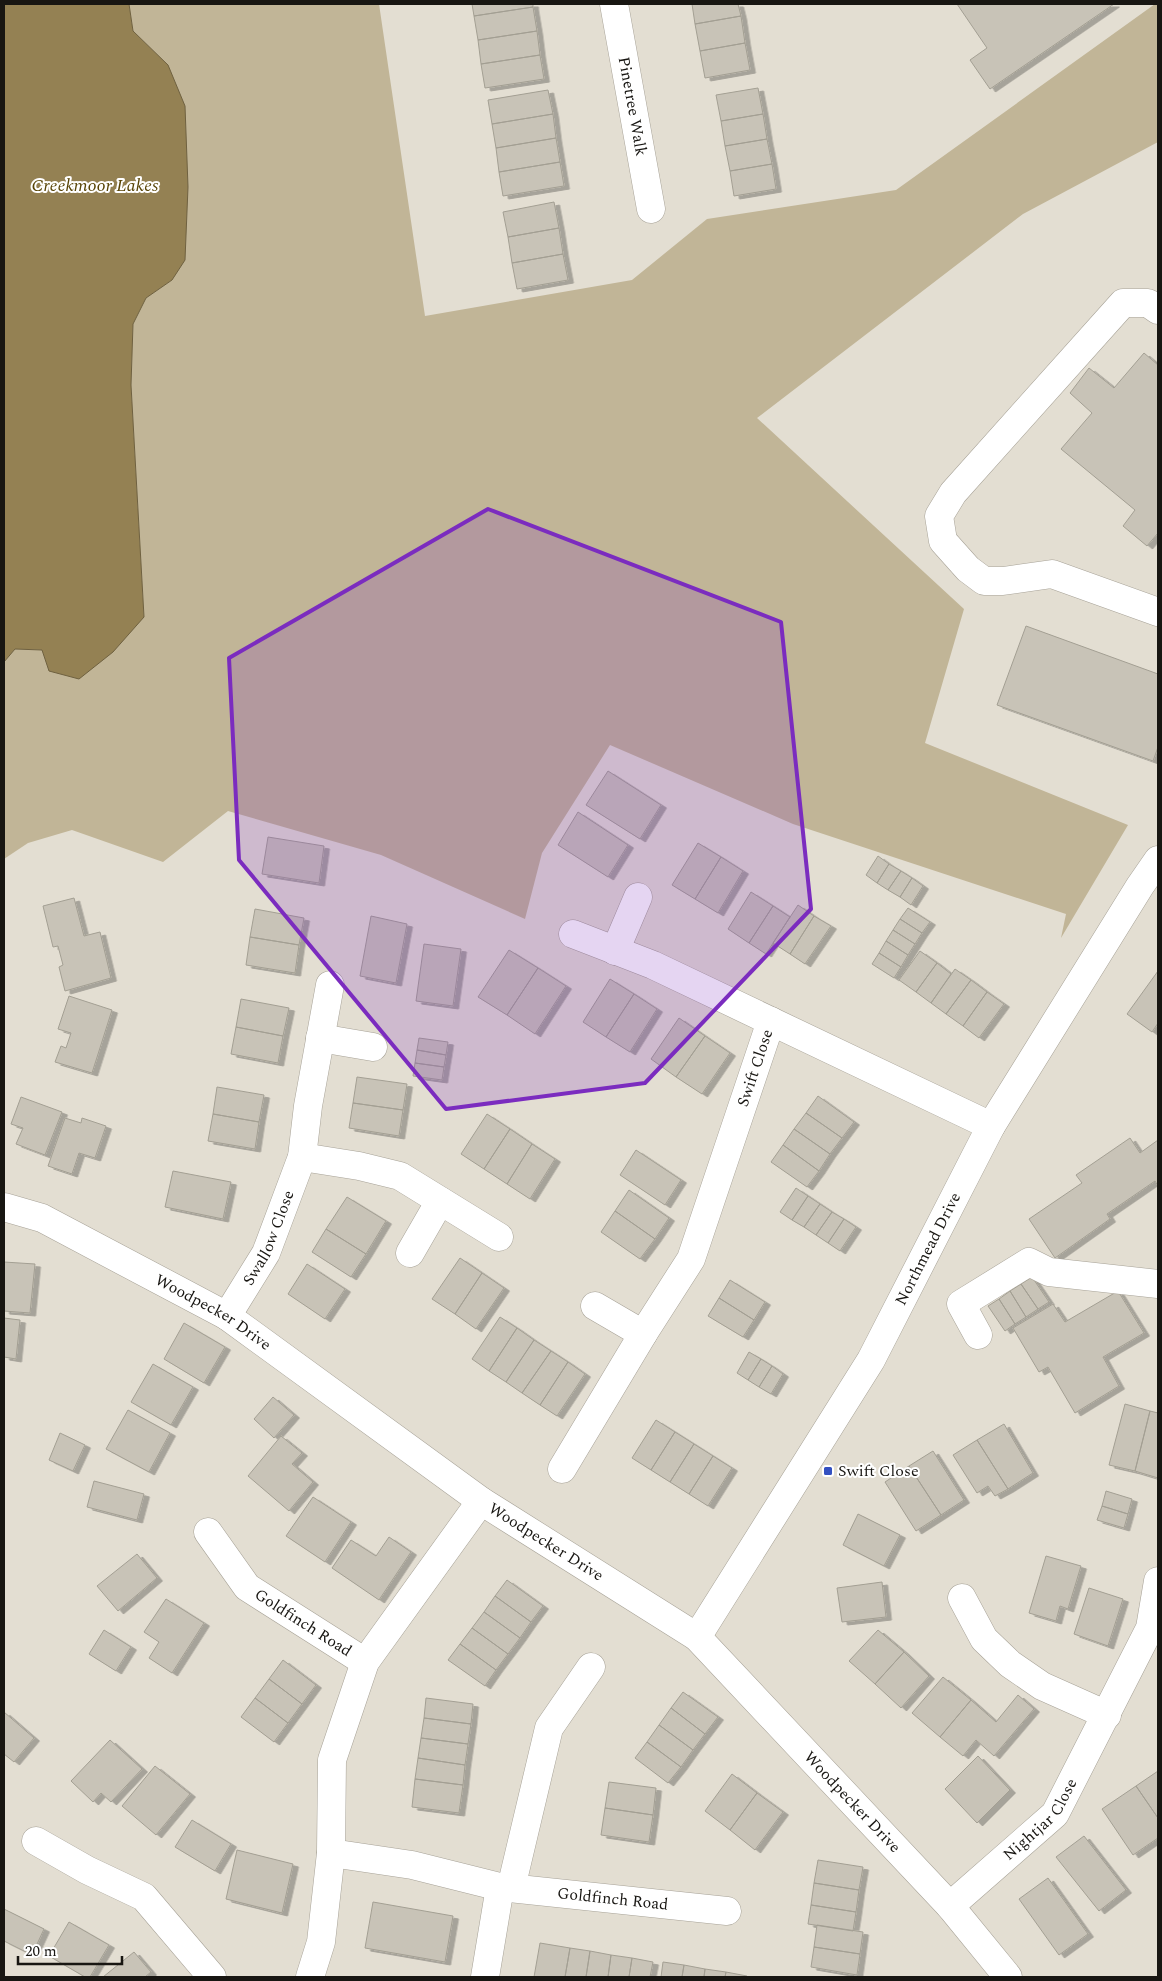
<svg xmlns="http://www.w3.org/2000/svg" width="1162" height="1981" font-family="Spectral,serif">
<defs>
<filter id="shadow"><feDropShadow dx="5.5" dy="3" stdDeviation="0" flood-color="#0004"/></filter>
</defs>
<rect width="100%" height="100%" fill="#e3ded2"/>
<!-- green -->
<path fill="#c1b597" d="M129 4H379L425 316 632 280 707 219 896 190 1155 4H1158V142L1023 214 757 418 964 609 925 743 1128 825 1061 938 1066 914 793 824 610 745 542 853 525 919 381 855 228 811 163 862 72 830 28 843 4 859V662L15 649 42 650 144 617 131 385 133 324 146 298 172 280 168 65 133 31Z"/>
<!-- water -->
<path fill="#948153" stroke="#6f6140" d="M4 4H129L133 31 168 65 185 106 188 187 185 260 172 280 146 298 133 324 131 385 144 617 113 652 79 679 49 671 42 650 15 649 4 662Z"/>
<!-- building -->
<path fill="#c8c3b7" stroke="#a39f93" filter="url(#shadow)" d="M472 4H533V7L474 16Z
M692 4H738L741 16 695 24Z
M957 4H1114L990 89 970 60 987 48Z
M533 7 537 31 478 40 474 16Z
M741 16 745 43 700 51 695 24Z
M537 31 540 55 481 64 478 40Z
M745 43 750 70 705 78 700 51Z
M540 55 544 79 485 88 481 64Z
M758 88 763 114 721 121 716 95Z
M548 90 553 114 492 124 488 100Z
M553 114 556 138 496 148 492 124Z
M763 114 767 139 725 146 721 121Z
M556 138 560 162 499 172 496 148Z
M767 139 772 164 730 171 725 146Z
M560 162 564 186 503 196 499 172Z
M772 164 776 189 734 196 730 171Z
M554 202 559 228 508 237 503 212Z
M559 228 563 254 512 263 508 237Z
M563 254 568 280 517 289 512 263Z
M1144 353 1158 365V533L1147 546 1123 526 1135 510 1061 449 1092 413 1070 393 1089 368 1114 388Z
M1026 626 1158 674V747L1153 761 997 705Z
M608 771 661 805 640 839 586 805Z
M578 812 628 845 608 877 558 845Z
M268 837 324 846 319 883 262 874Z
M698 843 721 857 695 899 672 885Z
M878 856 889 864 877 883 866 875Z
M721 857 743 871 718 913 695 899Z
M889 864 901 871 888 890 877 883Z
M901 871 912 878 900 897 888 890Z
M912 878 923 886 911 905 900 897Z
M751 892 773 906 749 943 728 929Z
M74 898 84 936 100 932 111 978 65 991 59 967 63 965 58 946 53 947 43 906Z
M798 905 814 916 790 954 773 943Z
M773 906 790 917 766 954 749 943Z
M908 908 930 922 922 933 900 919Z
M255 909 304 918 299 945 250 937Z
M371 916 407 924 396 983 360 976Z
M814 916 831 926 805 964 790 954Z
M900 919 922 933 915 944 893 930Z
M893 930 915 944 908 955 886 941Z
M250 937 299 945 295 973 246 965Z
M886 941 908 955 901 967 879 953Z
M424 944 461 949 453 1006 416 1001Z
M509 950 538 968 507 1015 478 997Z
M920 951 937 963 916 992 899 980Z
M879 953 901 967 894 978 872 964Z
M937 963 951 974 931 1003 916 992Z
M538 968 566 986 535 1034 507 1015Z
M955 969 971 980 946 1014 931 1003Z
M1158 971V1023L1152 1032 1127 1014Z
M610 979 634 994 606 1037 583 1022Z
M971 980 987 992 963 1026 946 1014Z
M987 992 1004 1004 979 1038 963 1026Z
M634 994 657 1009 630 1052 606 1037Z
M69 996 112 1010 92 1073 55 1062 61 1046 66 1048 71 1033 58 1029Z
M241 999 289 1008 283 1036 236 1027Z
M679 1018 705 1036 676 1077 651 1059Z
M236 1027 283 1036 278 1063 231 1054Z
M705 1036 730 1053 702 1094 676 1077Z
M419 1038 448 1042 446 1055 417 1050Z
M417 1050 446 1055 444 1067 415 1063Z
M415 1063 444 1067 442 1080 413 1076Z
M357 1077 407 1084 403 1110 353 1103Z
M217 1087 264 1095 259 1122 213 1114Z
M818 1096 854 1122 842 1138 806 1113Z
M21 1097 62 1112 45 1155 16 1144 23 1128 11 1124Z
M353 1103 403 1110 399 1136 349 1128Z
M806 1113 842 1138 830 1154 794 1129Z
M213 1114 259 1122 255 1149 208 1141Z
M487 1114 510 1129 484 1169 461 1154Z
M65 1118 81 1123 82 1118 106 1126 95 1158 79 1153 72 1174 48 1166Z
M510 1129 532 1144 507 1184 484 1169Z
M794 1129 830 1154 819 1171 783 1145Z
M1130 1138 1140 1153 1158 1140V1186L1155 1181 1107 1214 1110 1219 1055 1258 1029 1219 1082 1183 1076 1175Z
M532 1144 555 1159 530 1199 507 1184Z
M783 1145 819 1171 807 1187 771 1162Z
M636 1150 681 1180 665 1205 620 1175Z
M173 1171 231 1182 223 1219 165 1207Z
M796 1188 808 1196 792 1220 780 1212Z
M629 1190 669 1218 655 1239 615 1211Z
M808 1196 820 1204 804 1227 792 1220Z
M347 1197 386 1221 366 1254 326 1229Z
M820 1204 832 1212 816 1235 804 1227Z
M615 1211 655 1239 640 1259 601 1232Z
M832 1212 844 1219 828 1243 816 1235Z
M844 1219 856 1227 840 1251 828 1243Z
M326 1229 366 1254 351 1277 312 1252Z
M460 1258 482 1273 455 1314 432 1299Z
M4 1262 35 1264 30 1313 4 1311Z
M307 1264 345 1289 325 1319 288 1294Z
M482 1273 504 1288 476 1329 455 1314Z
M1032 1277 1049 1302 1038 1309 1021 1284Z
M730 1280 765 1302 754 1320 719 1298Z
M1021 1284 1038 1309 1026 1317 1010 1291Z
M1010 1291 1026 1317 1015 1324 999 1299Z
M1118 1291 1144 1333 1103 1357 1119 1386 1075 1413 1048 1367 1039 1372 1013 1328 1053 1304 1065 1322Z
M719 1298 754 1320 743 1337 708 1316Z
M999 1299 1015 1324 1005 1331 988 1306Z
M500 1317 517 1328 489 1371 472 1359Z
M4 1318 20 1320 16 1359 4 1357Z
M184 1323 225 1347 204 1383 164 1359Z
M517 1328 534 1340 506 1382 489 1371Z
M534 1340 551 1351 522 1393 506 1382Z
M551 1351 568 1362 540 1405 522 1393Z
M749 1352 761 1359 748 1380 737 1373Z
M761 1359 772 1366 759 1387 748 1380Z
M568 1362 585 1374 557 1416 540 1405Z
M153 1364 193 1387 171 1425 131 1402Z
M772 1366 783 1374 771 1394 759 1387Z
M273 1397 294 1415 274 1438 254 1419Z
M1125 1404 1150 1411 1135 1471 1109 1465Z
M128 1410 170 1433 149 1472 106 1449Z
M1150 1411 1158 1413V1478L1135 1471Z
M656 1420 675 1432 651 1470 632 1458Z
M1004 1424 1033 1473 1008 1489 977 1440Z
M675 1432 694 1444 670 1482 651 1470Z
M60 1433 85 1445 73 1471 49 1460Z
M281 1436 302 1453 292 1464 313 1482 289 1511 248 1476Z
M977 1440 1008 1489 995 1496 988 1486 977 1493 953 1455Z
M694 1444 713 1456 689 1494 670 1482Z
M933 1451 964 1500 941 1515 909 1466Z
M713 1456 732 1468 708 1506 689 1494Z
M909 1466 941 1515 916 1531 885 1482Z
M94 1481 144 1494 137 1520 87 1507Z
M1106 1491 1132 1499 1128 1514 1102 1506Z
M313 1497 351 1522 325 1562 286 1536Z
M1102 1506 1128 1514 1124 1528 1097 1520Z
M858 1514 900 1535 884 1566 843 1545Z
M389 1537 411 1552 379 1600 332 1568 351 1540 376 1556Z
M137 1554 157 1578 118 1611 97 1586Z
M1046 1556 1081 1566 1068 1609 1060 1606 1056 1621 1029 1613Z
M507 1580 543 1606 531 1622 495 1596Z
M882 1582 886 1617 842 1622 837 1588Z
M1089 1588 1123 1599 1108 1646 1074 1634Z
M495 1596 531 1622 520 1638 484 1612Z
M166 1599 204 1623 172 1673 149 1658 159 1642 144 1632Z
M484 1612 520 1638 508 1654 472 1628Z
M472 1628 508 1654 496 1670 460 1644Z
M104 1630 131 1647 116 1671 89 1654Z
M878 1630 904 1652 875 1684 849 1661Z
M460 1644 496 1670 485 1686 448 1660Z
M904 1652 929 1676 901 1708 875 1684Z
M283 1660 316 1685 302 1704 269 1679Z
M943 1677 971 1700 940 1737 912 1713Z
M269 1679 302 1704 288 1723 255 1698Z
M683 1692 718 1717 705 1734 671 1708Z
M1018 1695 1034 1709 994 1756 976 1740 963 1756 940 1737 971 1700 996 1722Z
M255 1698 288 1723 274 1742 241 1717Z
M426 1698 473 1704 471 1724 424 1718Z
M671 1708 705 1734 693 1750 659 1725Z
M4 1712 34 1738 14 1762 4 1754Z
M424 1718 471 1724 468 1744 421 1738Z
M659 1725 693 1750 681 1767 647 1742Z
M421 1738 468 1744 465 1765 418 1758Z
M110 1740 142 1769 111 1802 101 1793 93 1802 71 1781Z
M647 1742 681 1767 668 1783 635 1758Z
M978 1756 1010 1790 977 1823 945 1789Z
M418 1758 465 1765 463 1785 415 1779Z
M155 1766 190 1794 156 1835 122 1806Z
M1158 1771V1818L1136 1786Z
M732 1774 757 1793 730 1830 705 1811Z
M415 1779 463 1785 459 1813 412 1807Z
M609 1782 656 1788 653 1815 605 1808Z
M1136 1786 1158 1818V1838L1133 1855 1102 1809Z
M757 1793 783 1812 755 1850 730 1830Z
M605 1808 653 1815 649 1842 601 1835Z
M192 1820 231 1844 215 1871 175 1847Z
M1084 1836 1126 1890 1099 1911 1056 1857Z
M237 1850 293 1864 282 1913 226 1899Z
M818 1860 863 1867 859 1890 814 1883Z
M1048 1878 1088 1934 1059 1955 1019 1899Z
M814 1883 859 1890 856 1912 811 1905Z
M373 1902 453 1916 445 1962 365 1948Z
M811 1905 856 1912 853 1931 808 1924Z
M4 1909 44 1929 32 1955 4 1941Z
M69 1922 109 1945 90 1977H85L49 1956Z
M817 1925 863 1932 860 1954 814 1947Z
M540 1943 570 1948 565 1977H534Z
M814 1947 860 1954 857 1975 811 1967Z
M570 1948 590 1951 586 1977H565Z
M590 1951 611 1955 608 1977H586Z
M134 1952 151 1972 145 1977H103Z
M611 1955 632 1958 629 1977H608Z
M632 1958 653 1962 650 1977H629Z
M663 1962 684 1965 682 1977H661Z
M684 1965 705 1969 704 1977H682Z
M705 1969 726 1972 725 1977H704Z
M726 1972 747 1976 746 1977H725Z"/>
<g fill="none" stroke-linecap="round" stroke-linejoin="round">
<defs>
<g id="minor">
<path id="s1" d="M614 4 651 209"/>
<path d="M1158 310 1148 303H1123L953 493 939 516 943 541 968 569 984 581H1003L1052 574 1158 612"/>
<path d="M573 934 653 965 991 1126"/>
<path d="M615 951 638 897"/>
<path d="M320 1038 373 1047"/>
<path d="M302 1157 359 1166 400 1176 499 1237"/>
<path id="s2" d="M4 1207 42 1218 227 1316 481 1501 697 1637 950 1906 1008 1977"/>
<path d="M410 1253 440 1201"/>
<path d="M595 1306 643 1334"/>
<path id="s3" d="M227 1316 266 1253 302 1157 308 1106 330 985"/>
<path d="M978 1335 961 1304 1029 1262 1049 1272 1158 1284"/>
<path id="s4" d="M562 1469 643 1334 691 1259 771 1021"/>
<path id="s5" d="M208 1532 247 1587 365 1662"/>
<path d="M962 1598 984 1639 1010 1664 1042 1686 1107 1715"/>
<path id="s6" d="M697 1637 871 1360 991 1126 1140 886 1158 860"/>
<path d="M36 1841 87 1870 144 1897 212 1977"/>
<path id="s7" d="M331 1853 412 1865 500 1887 727 1911"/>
<path d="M511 1888 549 1728 591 1667"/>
<path id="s8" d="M950 1906 1055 1814 1150 1628 1158 1581"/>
<path d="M310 1977 321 1942 331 1853 332 1760 365 1662 481 1501"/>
<path d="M485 1977 500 1887"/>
</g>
</defs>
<!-- minor casing -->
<use href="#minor" stroke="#a7a297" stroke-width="29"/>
<!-- minor -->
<use href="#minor" stroke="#fff" stroke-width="28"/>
</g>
<!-- marked area -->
<path fill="#7b2cbf" fill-opacity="0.2" stroke="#7b2cbf" stroke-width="4" stroke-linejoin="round" d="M488 509 781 622 811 909 645 1083 446 1109 239 860 229 658Z"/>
<!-- markers -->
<rect fill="#3350c1" stroke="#fff" stroke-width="2" x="823" y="1466" width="10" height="10" rx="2.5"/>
<g text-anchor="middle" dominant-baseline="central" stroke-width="4" stroke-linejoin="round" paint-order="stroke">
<!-- street labels -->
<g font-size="16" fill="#181612" stroke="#fff">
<text stroke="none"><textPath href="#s1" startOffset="104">Pinetree Walk</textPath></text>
<text stroke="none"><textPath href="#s4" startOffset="448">Swift Close</textPath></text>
<text stroke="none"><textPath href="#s3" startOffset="89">Swallow Close</textPath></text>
<text stroke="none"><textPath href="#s6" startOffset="452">Northmead Drive</textPath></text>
<text stroke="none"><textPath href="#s2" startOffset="235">Woodpecker Drive</textPath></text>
<text stroke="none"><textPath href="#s2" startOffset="640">Woodpecker Drive</textPath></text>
<text stroke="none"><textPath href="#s5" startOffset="134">Goldfinch Road</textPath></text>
<text stroke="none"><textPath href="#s2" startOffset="1045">Woodpecker Drive</textPath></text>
<text stroke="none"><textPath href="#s8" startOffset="126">Nightjar Close</textPath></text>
<text stroke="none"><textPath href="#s7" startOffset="286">Goldfinch Road</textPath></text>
</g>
<!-- poi labels -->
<g font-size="16" fill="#181612" stroke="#fff" text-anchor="start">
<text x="838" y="1471">Swift Close</text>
</g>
<!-- water labels -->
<g font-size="18" font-style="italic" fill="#584406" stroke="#fff">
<text x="95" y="185">Creekmoor Lakes</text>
</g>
</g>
<!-- border -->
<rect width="1162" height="1981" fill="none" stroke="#181612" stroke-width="10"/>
<!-- scale -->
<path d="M18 1956v8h104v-8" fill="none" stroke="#181612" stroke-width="2.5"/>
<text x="25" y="1956" font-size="15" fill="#181612" stroke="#ffffff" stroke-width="4" paint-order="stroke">20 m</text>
</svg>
